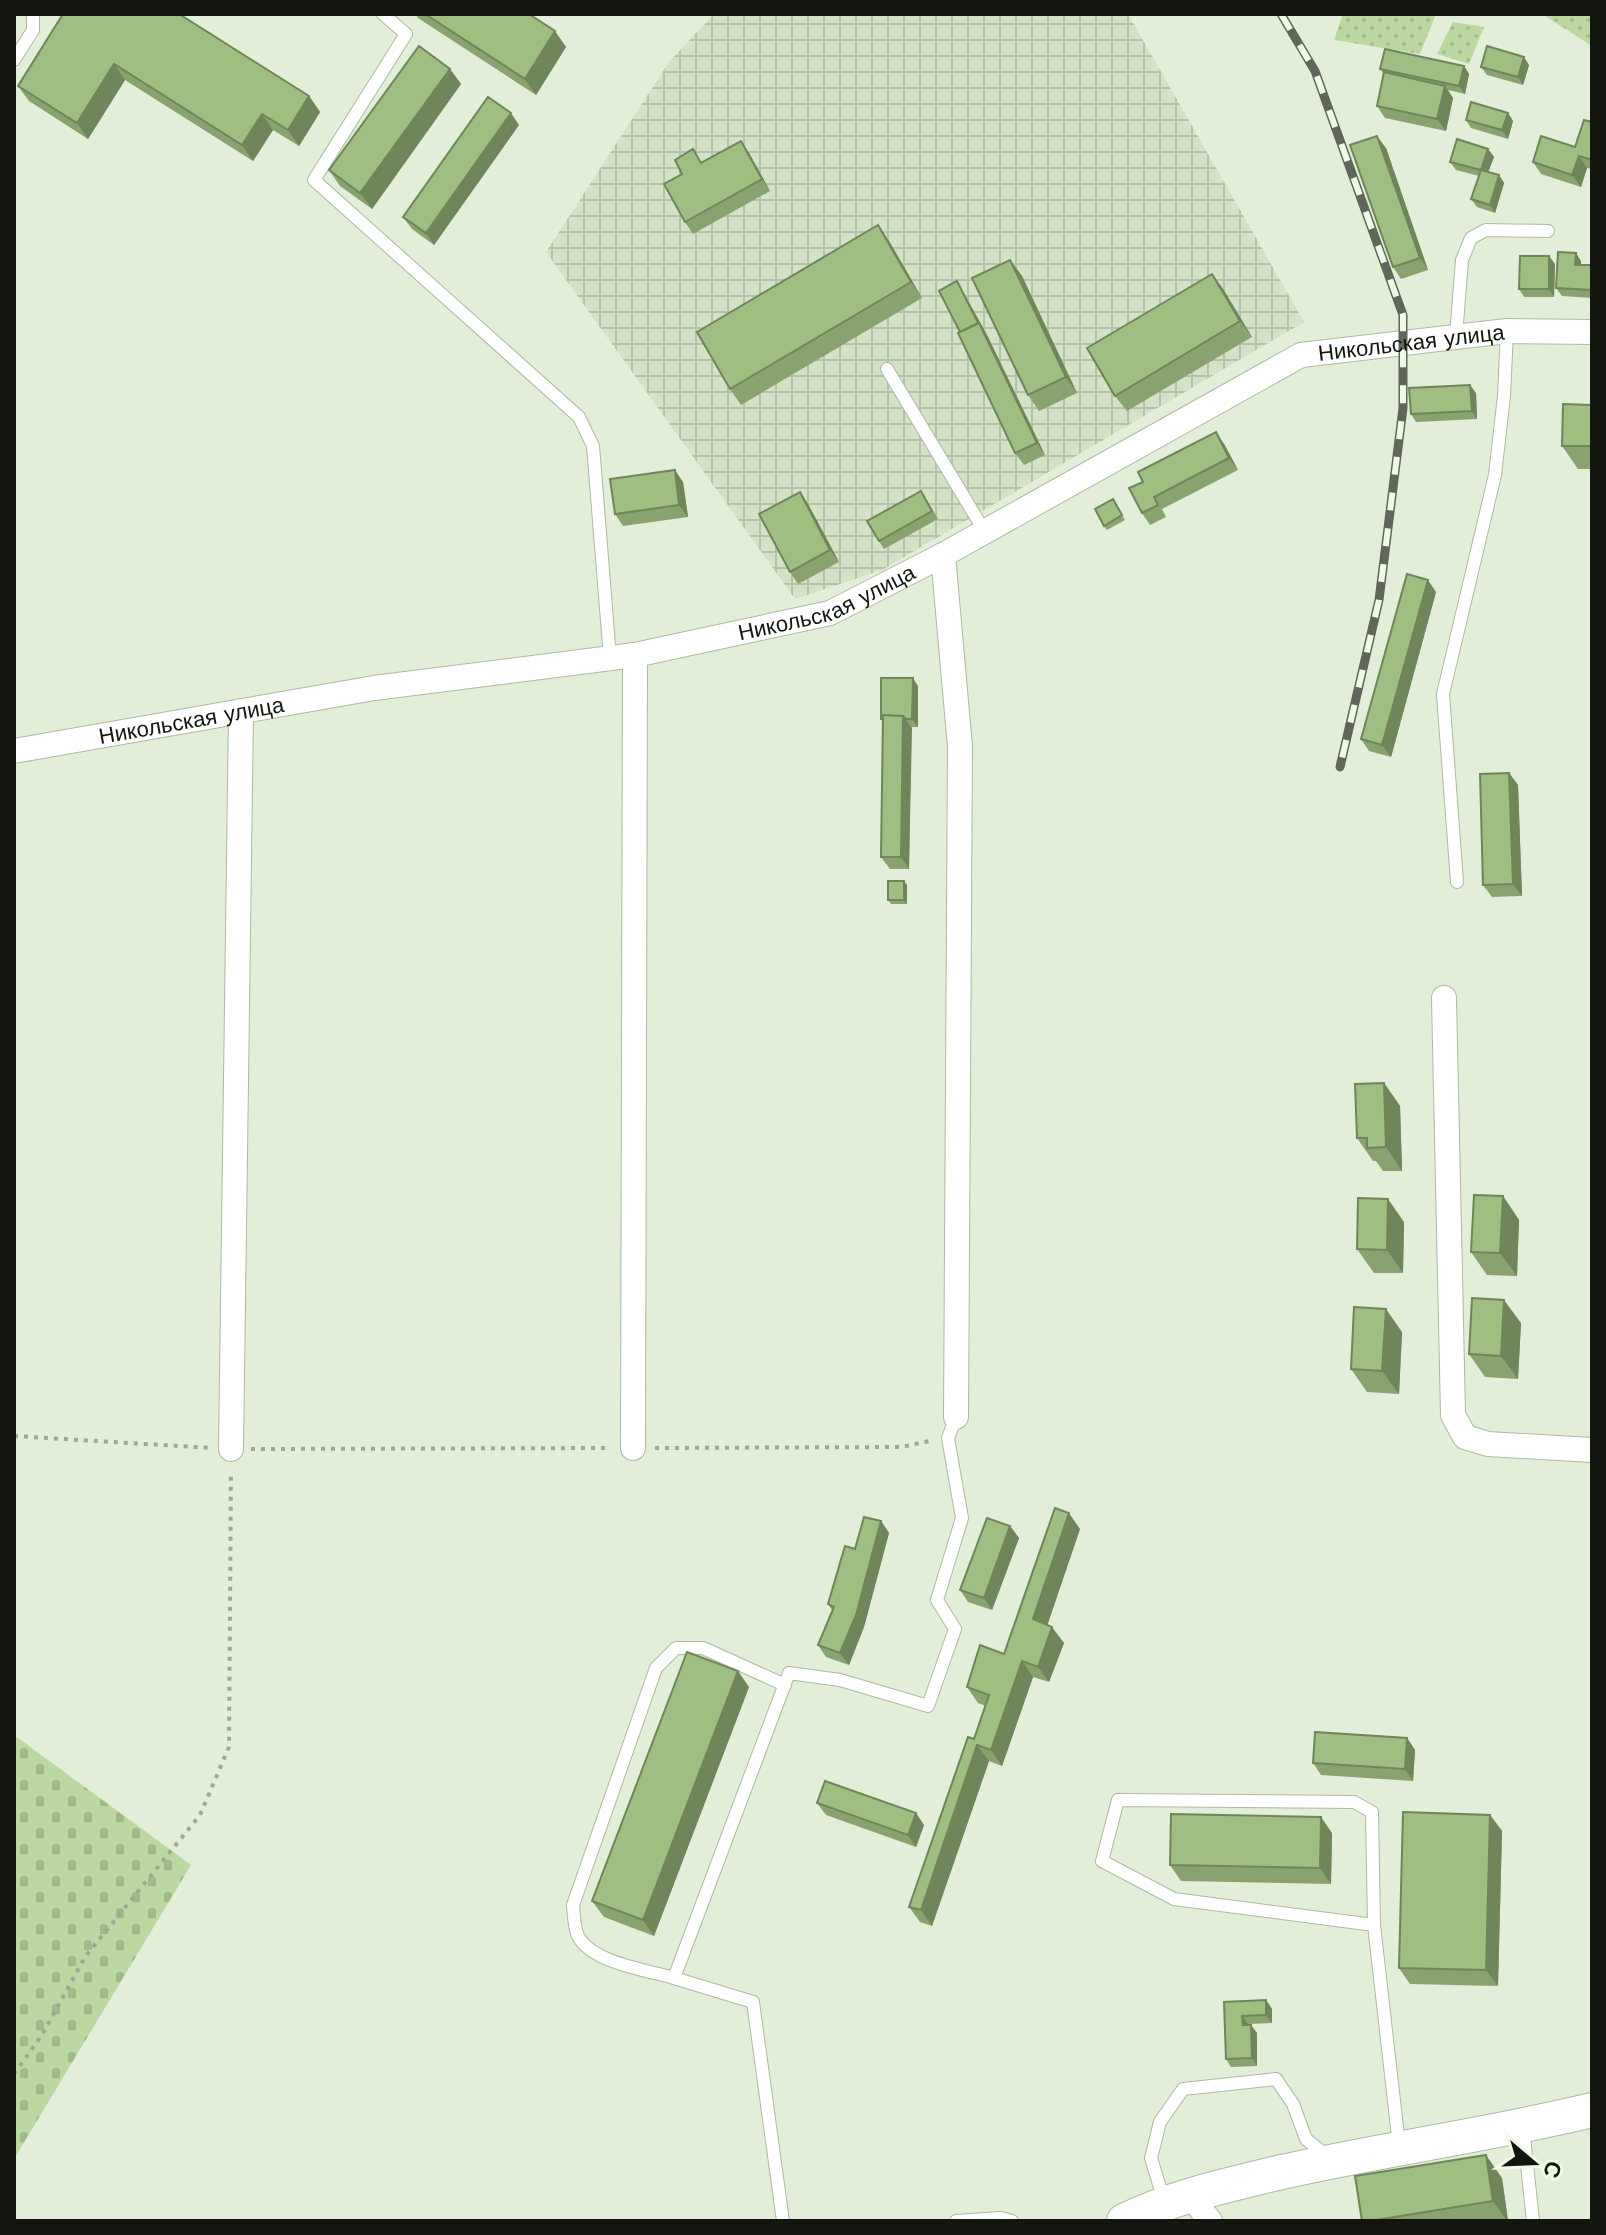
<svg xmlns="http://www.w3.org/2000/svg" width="1606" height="2235" font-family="'Work Sans',sans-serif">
<defs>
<pattern id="industrial-grid" width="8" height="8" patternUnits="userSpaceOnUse" patternTransform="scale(2)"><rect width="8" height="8" fill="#d4e2c6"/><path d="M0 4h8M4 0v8" fill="none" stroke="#b5c1a9"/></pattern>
<pattern id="grass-dots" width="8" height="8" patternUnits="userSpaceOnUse" patternTransform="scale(2)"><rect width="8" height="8" fill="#bbd8a0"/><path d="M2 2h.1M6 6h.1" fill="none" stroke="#a0b989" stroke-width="1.8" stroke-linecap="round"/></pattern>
<pattern id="cemetery-stones" width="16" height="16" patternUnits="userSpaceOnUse" patternTransform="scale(2)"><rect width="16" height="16" fill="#bbd8a0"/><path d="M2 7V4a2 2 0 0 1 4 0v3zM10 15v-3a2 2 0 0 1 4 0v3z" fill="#a0b989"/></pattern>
</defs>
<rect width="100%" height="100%" fill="#e2eed8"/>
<!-- industrial -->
<path fill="url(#industrial-grid)" d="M714 14H1128L1304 322 882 570 795 599 546 252 669 62Z"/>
<!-- grass -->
<path fill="url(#grass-dots)" d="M1343 14H1436L1420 54 1334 40Z
M1542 14 1592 15V46Z
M1453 22 1484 27 1469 64 1437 54Z"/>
<!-- cemetery -->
<path fill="url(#cemetery-stones)" d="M14 1735 191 1865 14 2159Z"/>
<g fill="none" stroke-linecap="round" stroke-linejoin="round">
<defs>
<path id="service" d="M383 14 406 34 314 180 579 417 593 446 610 658
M14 60 33 30V14
M1456 336 1462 260 1471 238 1486 230 1548 231
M887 369 985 532
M1457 882 1443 694 1495 475 1504 396 1507 331
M1374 1925 1174 1899 1102 1861 1118 1800 1354 1802 1372 1812 1374 1925 1399 2145
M674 1978C647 1970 592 1963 578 1936 574 1928 574 1915 573 1905L656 1668 676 1648H703L785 1685
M1523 2127 1533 2221
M1164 2201 1151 2158 1160 2122 1183 2089 1276 2079 1293 2104 1306 2139 1329 2158
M783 2221 753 2002 674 1978 789 1673 840 1680 928 1706 955 1629 937 1600 962 1518 948 1438 956 1417
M956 2221 1001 2218 1012 2221"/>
<g id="minor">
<path d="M943 555 960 747 956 1417"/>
<path id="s1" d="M14 751 374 688 635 655 830 613 943 555 1301 355 1507 331 1592 332"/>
<path d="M1444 998 1453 1415 1465 1437 1488 1444 1592 1450"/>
<path d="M633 1448 635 655"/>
<path d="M231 1449 241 711"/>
<path d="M1189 2194 1210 2221"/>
</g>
<path id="secondary" d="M1124 2221C1171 2198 1219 2187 1269 2175 1376 2150 1485 2136 1592 2110"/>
</defs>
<!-- service casing -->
<use href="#service" stroke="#aeb9a4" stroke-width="14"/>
<!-- minor casing -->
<use href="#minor" stroke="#aeb9a4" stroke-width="26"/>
<!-- secondary casing -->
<use href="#secondary" stroke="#aeb9a4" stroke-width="36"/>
<!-- path -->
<path stroke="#9da795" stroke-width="4" stroke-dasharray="4 6" stroke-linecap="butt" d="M14 1436 211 1448
M655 1448 901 1447 934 1440
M251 1449 611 1448
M14 2074 42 2035 85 1957 200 1815 229 1747 231 1471"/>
<!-- service -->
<use href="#service" stroke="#fff" stroke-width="12"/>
<!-- minor -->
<use href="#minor" stroke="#fff" stroke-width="24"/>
<!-- secondary -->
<use href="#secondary" stroke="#fff" stroke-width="34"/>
<defs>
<path id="rail" d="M1281 14 1315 71 1403 315V408L1379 600 1340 767"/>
</defs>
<!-- rail casing -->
<use href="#rail" stroke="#606759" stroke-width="9"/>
<!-- rail -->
<use href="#rail" stroke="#f0fbe5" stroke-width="6" stroke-dasharray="18" stroke-linecap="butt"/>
</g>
<!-- wall -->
<path fill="#89a36f" d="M63 14 309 96 320 112 299 146 273 130 253 161 125 80 88 139 29 101 18 86Z
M415 14H529L566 47 536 95 418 18Z
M1529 65 1523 85 1487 75 1481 67Z
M1464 66 1469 74 1465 94 1448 90 1453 98 1446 131 1385 118 1377 106 1384 74 1380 69Z
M450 69 461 84 372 209 340 186 329 170Z
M1508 113 1513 121 1508 139 1471 128 1466 120Z
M1592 122V169L1587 168 1581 187 1541 174 1533 162 1575 147Z
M519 125 434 245 412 229 403 217Z
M741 141 749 153 770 191 693 234 685 222 702 162Z
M1386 148 1428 270 1401 279 1393 267Z
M1488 149 1494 157 1488 172 1499 175 1504 183 1495 213 1477 207 1471 199 1479 176 1456 170 1450 162Z
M889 241 922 298 741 405 730 389Z
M1010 260 1022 276 1077 393 1039 411 1028 395Z
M1581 261V265H1592V298L1562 296 1556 288Z
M1555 264 1554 297H1524L1519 289Z
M1212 274 1223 289 1252 337 1127 411 1115 396Z
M957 281 987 335 1045 455 1024 465 1015 453 960 332Z
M1476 393 1477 419 1416 422 1411 414Z
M1592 405V469H1578L1562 446Z
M1224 444 1238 470 1162 509 1166 517 1150 525 1142 513 1129 488Z
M683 482 688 517 623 526 615 514Z
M921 491 938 519 884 549 879 541Z
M800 492 808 504 839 562 798 584 790 572Z
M1113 499 1125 520 1107 530 1104 526Z
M1436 592 1391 757 1369 751 1361 739Z
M918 686V727H911L909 869H890L881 857 883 723 881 719Z
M1509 773 1518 785 1522 896 1492 897 1483 885Z
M904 881 907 885V904H891L888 900Z
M1384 1083 1400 1106 1402 1171H1383L1376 1161H1373L1357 1138Z
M1503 1196 1519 1220 1517 1276 1487 1275 1471 1252Z
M1404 1222 1403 1273H1374L1357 1249Z
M1521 1323 1518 1379 1485 1377 1469 1354Z
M1402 1332 1399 1394 1367 1392 1351 1369Z
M881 1521 889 1533 864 1627 849 1665 826 1657 818 1645 832 1610 828 1604 855 1549Z
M1010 1526 1019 1538 992 1610 968 1602 960 1590Z
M1080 1529 1047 1625 1064 1643 1049 1682 1033 1677 1002 1766 989 1761 932 1926 920 1922 909 1907 974 1739 986 1706 978 1703 967 1687 1004 1654Z
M749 1687 654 1936 604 1917 592 1901Z
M1407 1738 1415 1750 1413 1781 1321 1775 1313 1763Z
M817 1803 924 1825 916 1847 826 1815Z
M1490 1815 1502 1831 1498 1986 1410 1984 1399 1968Z
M1332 1833 1331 1884 1181 1881 1170 1865Z
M1266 2000 1272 2009V2023L1248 2024 1257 2033V2066L1231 2067 1226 2059 1224 2002Z
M1502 2178 1508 2221H1362Z"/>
<!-- shaded-wall -->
<path fill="#6f855a" d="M555 31 566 47 536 95 525 79Z
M1524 57 1529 65 1523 85 1518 77Z
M114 64 125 80 88 139 77 123Z
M1464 66 1469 74 1465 94 1459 86Z
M450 69 461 84 372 209 360 193Z
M1445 86 1453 98 1446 131 1437 119Z
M309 96 320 112 299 146 288 130Z
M511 113 519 125 434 245 426 233Z
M1508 113 1513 121 1508 139 1502 130Z
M262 114 273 130 253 161 242 145Z
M1377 136 1386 148 1428 270 1420 258Z
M741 141 749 153 770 191 762 179Z
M1488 149 1494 157 1486 178 1481 170Z
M1579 156 1587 168 1581 187 1572 175Z
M1499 175 1504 183 1495 213 1490 205Z
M878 225 889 241 922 298 911 282Z
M1576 253 1581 261V273L1575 265Z
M1549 256 1555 264 1554 297 1549 289Z
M1010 260 1022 276 1077 393 1066 377Z
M1212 274 1223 289 1252 337 1240 321Z
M957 281 987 335 1045 455 1037 443Z
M1470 385 1476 393 1477 419 1472 411Z
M1216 432 1224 444 1238 470 1229 458Z
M675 470 683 482 688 517 679 505Z
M800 492 808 504 839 562 830 550Z
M1428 580 1436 592 1391 757 1382 745Z
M913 678 918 686V727L912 719Z
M903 716 912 728 909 869 901 857Z
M1509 773 1518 785 1522 896 1513 884Z
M904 881 907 885V904L904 900Z
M1384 1083 1400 1106 1402 1171 1386 1147Z
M1503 1196 1519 1220 1517 1276 1500 1253Z
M1388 1199 1404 1222 1403 1273 1387 1250Z
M1504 1300 1521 1323 1518 1379 1501 1356Z
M1386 1309 1402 1332 1399 1394 1382 1371Z
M1069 1513 1080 1529 1044 1635 1033 1619Z
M881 1521 889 1533 864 1627 849 1665 840 1653Z
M1010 1526 1019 1538 992 1610 984 1598Z
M1052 1627 1064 1643 1049 1682 1038 1667Z
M1022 1661 1033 1677 1002 1766 991 1750Z
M738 1671 749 1687 654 1936 643 1920Z
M1407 1738 1415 1750 1413 1781 1405 1769Z
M977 1745 989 1761 932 1926 921 1910Z
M916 1813 924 1825 916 1847 908 1835Z
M1490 1815 1502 1831 1498 1986 1486 1970Z
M1321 1817 1332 1833 1331 1884 1320 1868Z
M1266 2000 1272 2009V2023L1266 2015Z
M1242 2016 1248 2024V2033L1243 2025Z
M1251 2025 1257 2033V2066L1252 2058Z
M1486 2155 1502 2178 1508 2221H1507L1493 2201Z"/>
<!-- building -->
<path fill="#9fbe81" stroke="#6f855a" stroke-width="2" d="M63 14H179L309 96 288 130 262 114 242 145 114 64 77 123 18 86Z
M425 14H529L555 31 525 79Z
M419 46 450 69 360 193 329 170Z
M1487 46 1524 57 1518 77 1481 67Z
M1385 49 1464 66 1459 86 1380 69Z
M1384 72 1445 86 1437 119 1377 106Z
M488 97 511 113 426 233 403 217Z
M1471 102 1508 113 1502 130 1466 120Z
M1584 120 1592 122V160L1579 156 1572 175 1533 162 1541 136 1575 147Z
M1377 136 1420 258 1393 267 1350 145Z
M1457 139 1488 149 1481 170 1450 162Z
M741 141 762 179 685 222 664 184 682 174 675 160 693 149 701 163Z
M1481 170 1499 175 1490 205 1471 199Z
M878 225 911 282 730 389 697 332Z
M1558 252 1576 253 1575 265H1592V290L1556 288Z
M1520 256H1549V289H1519Z
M1010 260 1066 377 1028 395 972 278Z
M1212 274 1240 321 1115 396 1087 348Z
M957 281 978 323 960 332 939 291Z
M979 323 1037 443 1015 453 958 333Z
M1470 385 1472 411 1411 414 1409 388Z
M1563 404 1592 405V446H1562Z
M1216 432 1229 458 1154 497 1158 505 1142 513 1129 488 1143 482 1138 472Z
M675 470 679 505 615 514 610 479Z
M921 491 932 511 879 541 867 521Z
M800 492 830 550 790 572 759 514Z
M1113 499 1122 515 1104 526 1095 509Z
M1407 574 1428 580 1382 745 1361 739Z
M881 678H913L912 719H906L903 716 883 715V719H881Z
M883 715 903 716 901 857H881Z
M1509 773 1513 884 1483 885 1480 774Z
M888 881H904V900H888Z
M1384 1083 1386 1147 1367 1148V1138H1357L1355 1084Z
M1474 1195 1503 1196 1500 1253 1471 1252Z
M1358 1198 1388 1199 1387 1250 1357 1249Z
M1472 1298 1504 1300 1501 1356 1469 1354Z
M1354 1307 1386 1309 1382 1371 1351 1369Z
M1055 1508 1069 1513 1033 1619 1052 1627 1038 1667 1022 1661 991 1750 977 1745 921 1910 909 1907 968 1737 974 1739 989 1695 967 1687 980 1645 1004 1654Z
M864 1517 881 1521 856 1615 840 1653 818 1645 834 1607 828 1604 845 1546 855 1549Z
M987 1518 1010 1526 984 1598 960 1590Z
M687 1652 738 1671 643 1920 592 1901Z
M1315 1732 1407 1738 1405 1769 1313 1763Z
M825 1781 916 1813 908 1835 817 1803Z
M1403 1812 1490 1815 1486 1970 1399 1968Z
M1171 1814 1321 1817 1320 1868 1170 1865Z
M1266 2000V2015L1242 2016 1243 2025H1251L1252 2058 1226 2059 1224 2002Z
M1486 2155 1493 2201 1370 2221H1362L1355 2176Z"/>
<g text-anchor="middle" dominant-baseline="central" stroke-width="7" stroke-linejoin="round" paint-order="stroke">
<!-- street labels -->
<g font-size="22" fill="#12160e" stroke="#f0fbe5">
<text stroke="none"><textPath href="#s1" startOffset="1476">Никольская улица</textPath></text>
<text stroke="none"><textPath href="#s1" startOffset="828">Никольская улица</textPath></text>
<text stroke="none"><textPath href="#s1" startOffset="180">Никольская улица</textPath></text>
</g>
</g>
<!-- border -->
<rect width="1606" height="2235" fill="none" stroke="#12160e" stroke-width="32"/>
<!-- north arrow -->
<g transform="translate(1534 2163) rotate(109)" stroke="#f0fbe5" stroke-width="6" paint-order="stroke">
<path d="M0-6L14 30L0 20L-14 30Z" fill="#12160e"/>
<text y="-12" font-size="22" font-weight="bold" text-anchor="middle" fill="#12160e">С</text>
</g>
</svg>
